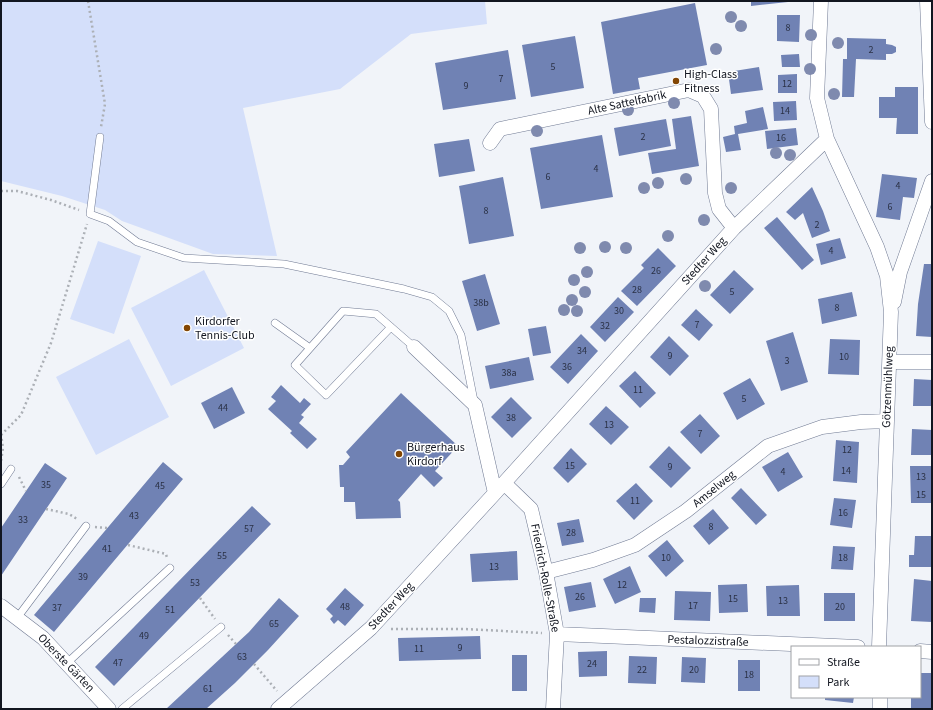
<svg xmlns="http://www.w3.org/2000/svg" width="933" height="710" font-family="'Source Sans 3',sans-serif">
<rect width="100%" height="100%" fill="#f1f4f9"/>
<!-- green -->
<path fill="#d4dffa" d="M1 1H485L487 24 411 34 340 89 243 108 277 256 213 254 122 221 105 210 62 196 1 181Z
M98 241 141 256 114 334 70 319Z
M204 270 244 348 171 386 131 308Z
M129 339 169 417 96 455 56 377Z"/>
<!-- building -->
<path fill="#7082b4" d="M751 1H788V2L751 6Z
M695 3 707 65 638 78 640 89 613 94 601 22Z
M777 15H800L799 42 777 41Z
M575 36 584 88 531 97 522 45Z
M847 38 886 39V44L892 45 896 47V52L892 54H886V60L856 59 854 97H842L843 59H847Z
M508 50 516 99 443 110 435 63Z
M799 54 800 67H782L781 55Z
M759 67 763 90 731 94 728 72Z
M797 74V93H778V75Z
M895 87H918V134H896L897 118H879V97H895Z
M796 101 797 120 774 121 773 102Z
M763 107 768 129 738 134 741 150 726 152 723 137 735 134 734 126 747 123 745 111Z
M691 116 699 166 652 174 648 153 676 149 672 119Z
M666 119 671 146 619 156 614 128Z
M796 128 798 145 767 149 765 131Z
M602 135 613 197 541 209 530 148Z
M469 139 475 171 439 177 434 144Z
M882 174 917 178 914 198 903 197 900 220 876 217Z
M503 177 514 236 469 244 459 186Z
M812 187 823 211 830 231 812 238 803 213 795 220 786 212Z
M777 217 814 260 802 270 764 228Z
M840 238 846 258 821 265 816 244Z
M658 248 676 266 637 306 621 291 644 268 641 265Z
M924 264H932V337L916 336 918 304Z
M734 270 754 289 730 314 710 295Z
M485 274 500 324 477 331 462 281Z
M852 292 857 316 822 324 818 299Z
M618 297 634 312 605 342 590 327Z
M696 309 713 325 699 341 681 325Z
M546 326 551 353 533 356 528 329Z
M793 332 808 382 781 391 766 341Z
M581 334 598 351 568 384 550 367Z
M669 336 689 356 670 376 650 357Z
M830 339 860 340 859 375 828 374Z
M529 357 534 380 490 389 485 366Z
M635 371 656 393 640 408 619 386Z
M750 378 765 404 737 420 723 393Z
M914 379 932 380V406H913Z
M281 385 300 403 304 398 311 404 301 415 304 417 299 423 317 439 307 449 290 433 292 431 268 409 276 401 271 397Z
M232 387 245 413 214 429 201 403Z
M401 393 458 446 435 471 443 478 434 487 421 474 398 500 400 502 401 518 356 519 355 502H344V487H340L339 465H343L350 457 346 452Z
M511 397 532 418 512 438 491 417Z
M606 406 629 427 611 445 589 424Z
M700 414 720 436 701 454 680 432Z
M912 429 932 430V455H911Z
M836 440 859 442 857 483 833 481Z
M669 446 691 468 671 488 649 467Z
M571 448 587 464 568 483 553 468Z
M788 452 803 477 778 492 762 467Z
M163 462 183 479 54 632 34 615Z
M45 463 67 478 1 576V528Z
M910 466H932V503H911Z
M636 483 653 501 634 520 616 501Z
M741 488 767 515 756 525 731 498Z
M834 498 856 500 852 528 830 525Z
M252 506 271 524 114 686 95 667Z
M713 509 729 528 709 545 693 526Z
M579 519 584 542 562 546 557 523Z
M915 536H932V567H909V555H914Z
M667 540 684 561 666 577 648 556Z
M833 546 855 547 853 570 831 569Z
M517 551 518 580 472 582 470 554Z
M630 566 641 592 615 604 603 579Z
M914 579 932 581V622L911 621Z
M591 582 596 607 569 612 564 587Z
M747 584 748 612 719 613 718 585Z
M799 585 800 616H767L766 586Z
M345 588 364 605 345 626 338 620 334 624 330 619 333 616 326 609Z
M675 591 711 592 710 621 674 620Z
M824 593H855V621H824Z
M279 598 299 616 268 650 235 683 206 709H166L236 644 249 632Z
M640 598H656L655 613 639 612Z
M480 636 481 659 399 661 398 638Z
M607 651V676L579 677 578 652Z
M512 655H527V691H512Z
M629 656 657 657 656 684 628 683Z
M682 657 706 658 705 683 681 682Z
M738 660H760V691H738Z
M920 673H932V709H911V697H920Z
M825 697H854L853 703 825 700Z"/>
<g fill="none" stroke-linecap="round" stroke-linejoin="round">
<defs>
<path id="service" d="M100 137 90 214 109 221 137 242 184 258 284 264 404 289 432 297 449 311 461 335 474 401
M275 323 310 348
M391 327 326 395 295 365 343 311 376 314 414 347
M1 484 11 469
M17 618 86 526
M67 663 170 568
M122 709 221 627"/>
<path id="minor" d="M821 1 817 98 827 139 877 247 887 276 891 312 887 421 879 647
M927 1 932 122
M490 143 500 129 689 90 703 96 711 109 715 193 719 209 734 228
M894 302 900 272 932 181
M414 347 475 405 495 493
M890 362H932
M504 483 531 509 546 572 557 634 553 709
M546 572 593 560 635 545 686 511 768 446 822 427 861 422 887 421
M1 606 43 638 109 709
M557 634 858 647
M920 651 932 652
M880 697V709
M278 709 371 628 495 493 734 228 827 139"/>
</defs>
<!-- service casing -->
<use href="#service" stroke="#707a93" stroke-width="8"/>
<!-- minor casing -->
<use href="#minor" stroke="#707a93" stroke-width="15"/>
<!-- path -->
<path stroke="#acb0b6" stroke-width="2.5" stroke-dasharray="2 3" stroke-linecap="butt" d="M88 1 105 104 101 127
M1 191H17L51 200 79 210
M1 434 3 448 1 461 2 462
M1 435 21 415 51 343 87 224
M19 477 26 491
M46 509 69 514 77 519
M95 527 107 528
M128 545 166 554 167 558
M200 598 215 619
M391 629H465L542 633
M228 635 236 644
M254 664 277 691"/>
<!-- service -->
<use href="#service" stroke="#fff" stroke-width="7"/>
<!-- minor -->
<use href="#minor" stroke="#fff" stroke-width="14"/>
</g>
<!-- trees -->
<g fill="#7f8aae">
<circle cx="731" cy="17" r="6"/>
<circle cx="741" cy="26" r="6"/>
<circle cx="811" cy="35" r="6"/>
<circle cx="838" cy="43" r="6"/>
<circle cx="716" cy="49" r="6"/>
<circle cx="810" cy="69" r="6"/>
<circle cx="834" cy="94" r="6"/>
<circle cx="674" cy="103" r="6"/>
<circle cx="628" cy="110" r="6"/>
<circle cx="537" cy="131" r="6"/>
<circle cx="776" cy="153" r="6"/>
<circle cx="790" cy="155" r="6"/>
<circle cx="686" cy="179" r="6"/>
<circle cx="658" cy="183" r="6"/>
<circle cx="644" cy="188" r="6"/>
<circle cx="731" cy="188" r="6"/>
<circle cx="704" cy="220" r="6"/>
<circle cx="668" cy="236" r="6"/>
<circle cx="605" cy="247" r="6"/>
<circle cx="580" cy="248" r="6"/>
<circle cx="626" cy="248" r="6"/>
<circle cx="587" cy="272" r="6"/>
<circle cx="574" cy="280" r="6"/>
<circle cx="705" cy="286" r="6"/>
<circle cx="585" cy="292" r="6"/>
<circle cx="572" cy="300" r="6"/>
<circle cx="564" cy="310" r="6"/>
<circle cx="577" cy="311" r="6"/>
</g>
<!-- markers -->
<g fill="#834603" stroke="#fff" stroke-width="1.5">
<circle cx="676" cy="81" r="4"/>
<circle cx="187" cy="328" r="4"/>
<circle cx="399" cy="454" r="4"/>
</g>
<g text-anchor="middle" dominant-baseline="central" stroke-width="3" stroke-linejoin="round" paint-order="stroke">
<!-- number labels -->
<g font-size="10" fill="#2a3145">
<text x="788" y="28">8</text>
<text x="871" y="50">2</text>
<text x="553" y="67">5</text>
<text x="501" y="79">7</text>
<text x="787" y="84">12</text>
<text x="466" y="86">9</text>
<text x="785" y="111">14</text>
<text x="643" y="137">2</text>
<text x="781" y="138">16</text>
<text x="596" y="169">4</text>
<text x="548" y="177">6</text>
<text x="898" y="186">4</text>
<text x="890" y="207">6</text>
<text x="486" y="211">8</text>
<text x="817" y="225">2</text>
<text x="831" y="251">4</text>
<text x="656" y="271">26</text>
<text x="637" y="290">28</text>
<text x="732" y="292">5</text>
<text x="481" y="303">38b</text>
<text x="837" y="308">8</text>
<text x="619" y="311">30</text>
<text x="697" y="325">7</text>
<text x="605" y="326">32</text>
<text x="582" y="351">34</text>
<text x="670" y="356">9</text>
<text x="844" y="357">10</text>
<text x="787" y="361">3</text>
<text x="567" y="367">36</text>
<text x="509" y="373">38a</text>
<text x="638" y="390">11</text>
<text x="744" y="399">5</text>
<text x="223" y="408">44</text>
<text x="511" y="418">38</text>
<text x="609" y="425">13</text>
<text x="700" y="434">7</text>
<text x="847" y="450">12</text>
<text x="570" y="466">15</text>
<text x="670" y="467">9</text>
<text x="846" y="471">14</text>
<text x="783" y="472">4</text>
<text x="921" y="477">13</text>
<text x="46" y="485">35</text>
<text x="160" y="486">45</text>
<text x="921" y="495">15</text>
<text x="635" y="501">11</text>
<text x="843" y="513">16</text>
<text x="134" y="516">43</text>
<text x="23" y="520">33</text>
<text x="711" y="527">8</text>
<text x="249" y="529">57</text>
<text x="571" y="533">28</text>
<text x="107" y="549">41</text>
<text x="222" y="556">55</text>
<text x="666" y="558">10</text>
<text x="843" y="558">18</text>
<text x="494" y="567">13</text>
<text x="83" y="577">39</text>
<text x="195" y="583">53</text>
<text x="622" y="585">12</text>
<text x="580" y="597">26</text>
<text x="733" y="599">15</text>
<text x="783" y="601">13</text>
<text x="693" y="606">17</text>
<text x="345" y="607">48</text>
<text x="840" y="607">20</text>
<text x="57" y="608">37</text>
<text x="170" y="610">51</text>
<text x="274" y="624">65</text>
<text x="144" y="636">49</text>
<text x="460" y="648">9</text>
<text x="419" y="649">11</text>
<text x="242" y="657">63</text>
<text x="118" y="663">47</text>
<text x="592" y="664">24</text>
<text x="642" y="670">22</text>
<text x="694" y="670">20</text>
<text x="749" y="675">18</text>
<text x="208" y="689">61</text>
</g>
<!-- poi labels -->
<g font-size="12" fill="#121620" stroke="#fff" text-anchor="start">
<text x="684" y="74">High-Class<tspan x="684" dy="14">Fitness</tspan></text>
<text x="195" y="321">Kirdorfer<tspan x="195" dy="14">Tennis-Club</tspan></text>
<text x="407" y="447">Bürgerhaus<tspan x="407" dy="14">Kirdorf</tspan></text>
</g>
<!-- street labels -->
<g font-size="12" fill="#121620" stroke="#fff">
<text transform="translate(627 103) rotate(-12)">Alte Sattelfabrik</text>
<text transform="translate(704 261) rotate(-48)">Stedter Weg</text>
<text transform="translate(888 387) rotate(-88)">Götzenmühlweg</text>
<text transform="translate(714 489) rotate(-39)">Amselweg</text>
<text transform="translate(545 578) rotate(79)">Friedrich-Rolle-Straße</text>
<text transform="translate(391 606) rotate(-47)">Stedter Weg</text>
<text transform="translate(708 641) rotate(2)">Pestalozzistraße</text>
<text transform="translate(66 663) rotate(46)">Oberste Gärten</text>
</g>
</g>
<!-- border -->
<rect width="933" height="710" fill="none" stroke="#121620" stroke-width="4"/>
<!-- legend -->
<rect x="791" y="646" width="130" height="52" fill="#ffffff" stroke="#a0a2a6"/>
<rect x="799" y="659" width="20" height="6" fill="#ffffff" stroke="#a0a2a6"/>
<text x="827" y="666" font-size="12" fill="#121620">Straße</text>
<rect x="799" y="676" width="20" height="12" fill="#d4dffa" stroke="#a0a2a6"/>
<text x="827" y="686" font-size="12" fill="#121620">Park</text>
</svg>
